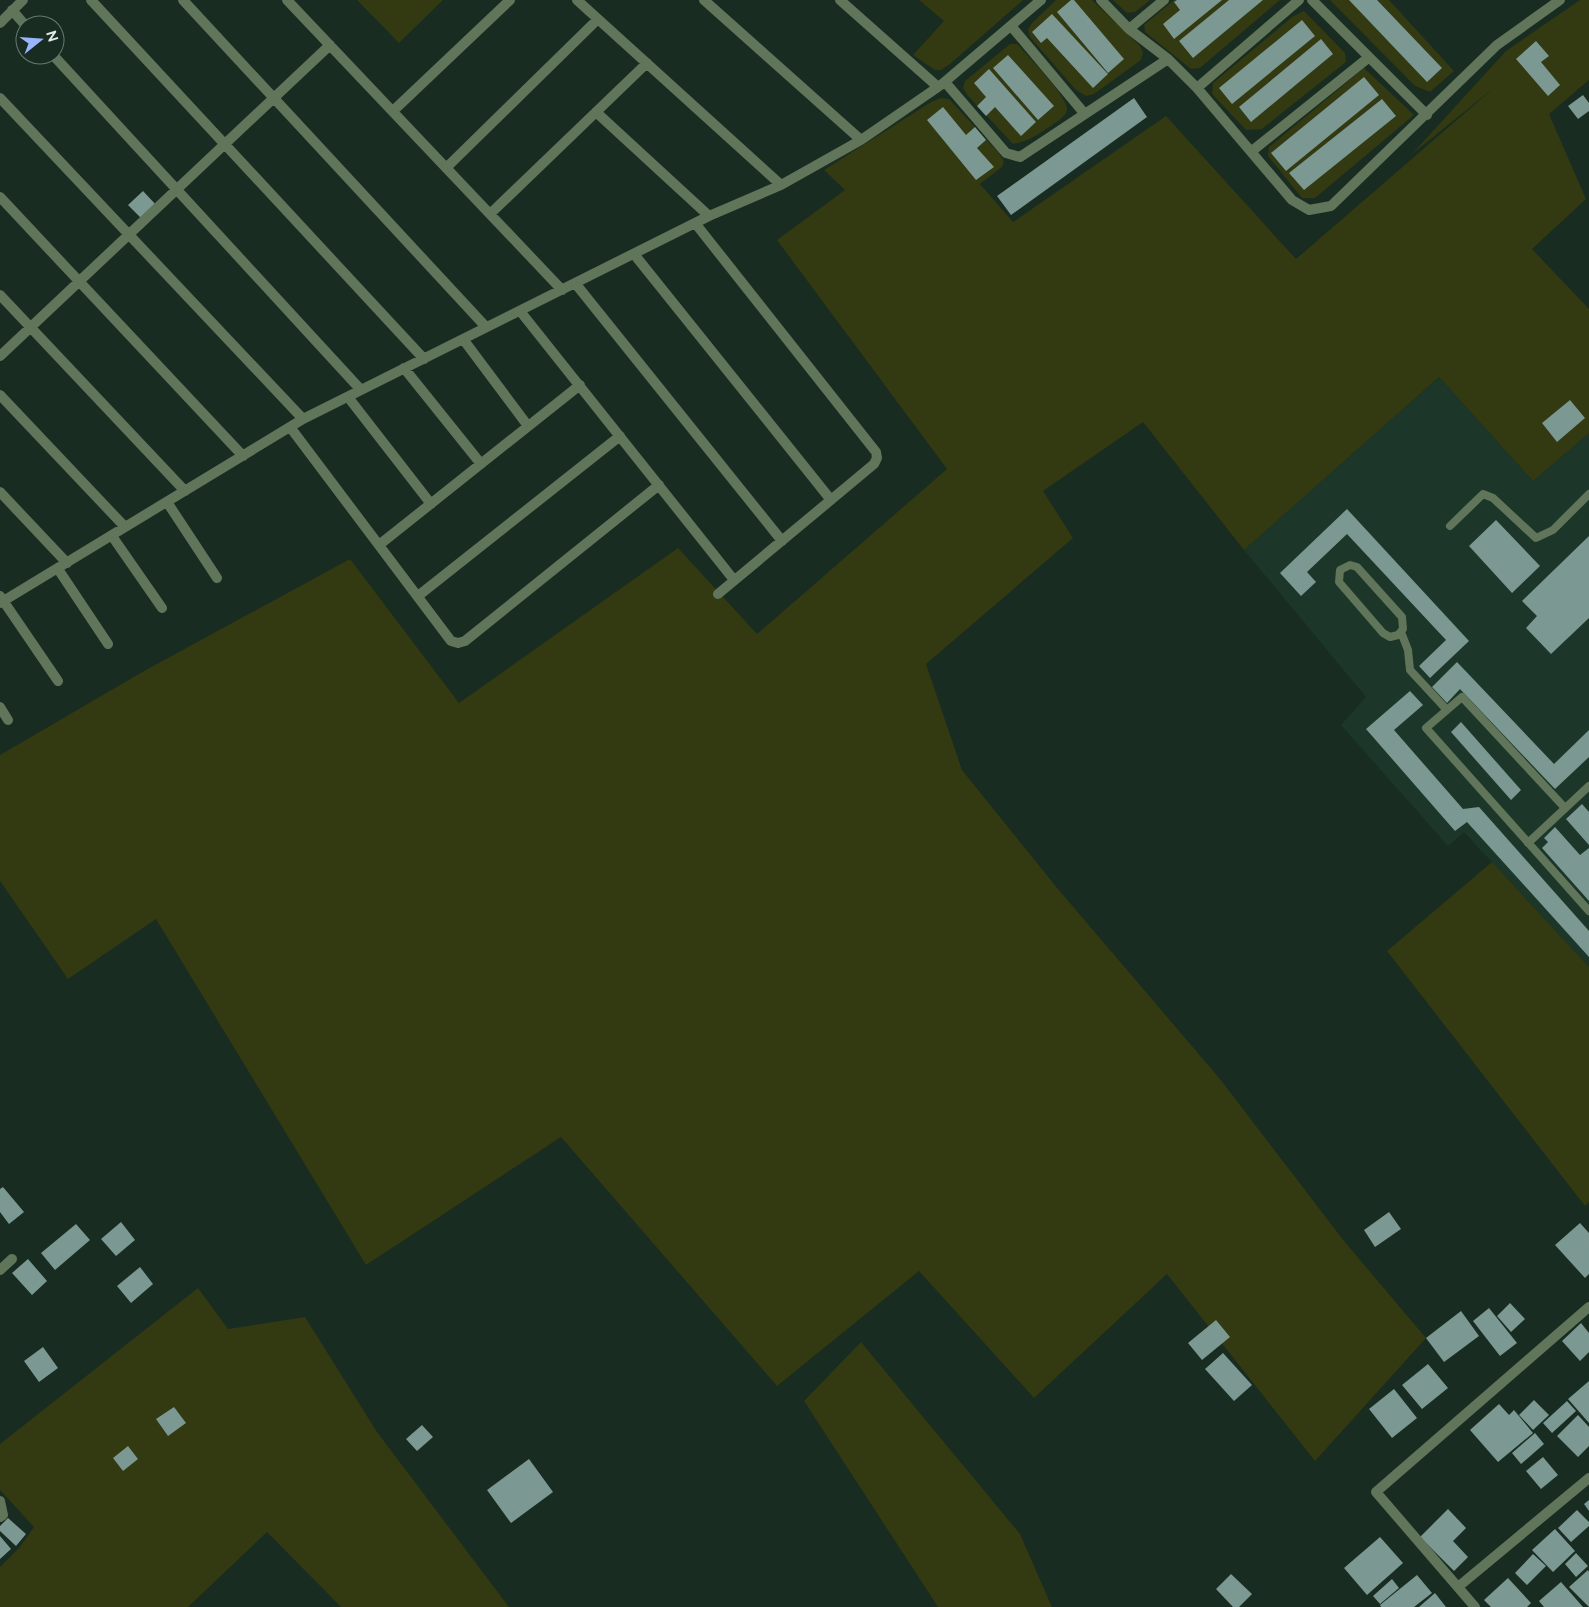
<svg xmlns="http://www.w3.org/2000/svg" width="1589" height="1607" font-family="Raleway,sans-serif">
<rect width="100%" height="100%" fill="#182c21"/>
<!-- built -->
<path fill="#1c3729" d="M1439 377 1533 481 1589 433V967L1464 832 1448 846 1341 725 1366 697 1244 550Z"/>
<!-- green -->
<path fill="#333911" d="M357 0H443L399 43Z
M919 0H1023L950 64 941 70H935L913 55 944 21Z
M1056 0H1092L1140 46 1143 53 1141 60 1094 94 1086 96 1076 90 1030 37 1028 29 1033 22Z
M1113 0H1150L1135 12 1127 13Z
M1174 0H1280L1200 68 1191 69 1145 32 1144 25Z
M1330 0H1389L1454 71 1430 92 1415 86Z
M1580 0H1589V80L1549 114 1586 199 1532 249 1589 309V433L1533 481 1439 377 1244 550 1143 422 1043 491 1073 538 926 664 962 770 1058 889 1220 1079 1344 1241 1426 1338 1315 1461 1167 1274 1034 1398 919 1271 777 1386 561 1137 366 1265 156 919 68 979 0 881V755L144 671 350 559 459 703 678 548 757 634 947 469 777 240 845 190 824 170 931 102 941 98 949 99 998 152 1004 161 1002 167 980 184 1013 222 1166 116 1296 259 1495 87 1412 154 1506 51Z
M1304 11 1345 53 1346 62 1262 129 1246 130 1212 94 1213 83 1292 17Z
M1010 44H1017L1021 48C1030 59 1069 98 1067 110 1066 117 1056 122 1051 126 1038 134 1028 142 1013 144L968 96 963 88 965 81Z
M1364 68 1414 115 1315 198H1302L1268 156 1269 147Z
M1492 862 1589 967V1202L1585 1206 1387 951Z
M198 1288 228 1329 305 1317 377 1432 509 1607H341L267 1532 188 1607H0V1567L19 1548 34 1527 0 1490V1444Z
M861 1342 1020 1534 1052 1607H938L804 1401Z"/>
<!-- building -->
<path fill="#7b9892" d="M1071 0H1074L1124 59 1108 73 1057 12Z
M1177 0H1222L1174 39 1163 24 1180 10 1174 2Z
M1229 0H1263L1193 58 1179 41Z
M1349 0H1377L1442 68 1427 82Z
M1052 14 1108 74 1093 88 1047 38 1041 43 1032 32Z
M1302 20 1315 36 1232 104 1219 88Z
M1321 39 1333 54 1251 122 1239 107Z
M1536 41 1549 56 1541 62 1560 85 1548 96 1516 59Z
M1008 55 1054 106 1038 120 993 68Z
M989 69 1036 122 1021 136 995 107 986 116 977 106 986 97 974 83Z
M1364 77 1379 95 1286 171 1271 153Z
M1583 95 1589 103V111L1578 119 1568 106Z
M1134 98 1147 117 1011 215 997 196Z
M1382 99 1396 116 1304 190 1289 173Z
M943 107 966 135 975 127 986 140 977 148 994 167 976 180 927 120Z
M143 191 158 207 143 220 128 205Z
M1570 400 1585 418 1557 442 1542 423Z
M1347 509 1469 641 1430 678 1419 666 1446 640 1347 534 1307 572 1316 582 1301 596 1280 573Z
M1496 520 1540 566 1512 593 1469 546Z
M1589 536V618L1551 654 1526 628 1537 616 1522 601Z
M1457 662 1554 764 1589 730V757L1555 789 1460 689 1447 703 1432 687Z
M1410 691 1423 705 1394 730 1463 809 1479 807 1589 931V957L1467 822 1455 831 1366 729Z
M1461 722 1521 790 1511 800 1451 732Z
M1582 804 1589 812V845L1566 819Z
M1555 827 1580 855 1589 848V901L1542 848 1548 842 1544 838Z
M3 1187 24 1212 9 1224 0 1212V1189Z
M1389 1212 1401 1229 1375 1247 1364 1230Z
M121 1222 135 1240 116 1256 101 1239Z
M1580 1223 1589 1233V1274L1585 1278 1555 1245Z
M76 1224 90 1240 55 1270 41 1253Z
M28 1259 47 1281 32 1295 12 1273Z
M140 1267 153 1284 131 1303 117 1286Z
M1510 1303 1525 1319 1511 1332 1497 1316Z
M1489 1308 1517 1343 1500 1356 1473 1321Z
M1461 1311 1479 1336 1444 1362 1426 1338Z
M1216 1320 1230 1337 1202 1360 1188 1343Z
M1581 1323 1589 1333V1352L1580 1361 1562 1341Z
M43 1347 58 1368 39 1382 24 1361Z
M1223 1353 1252 1385 1234 1401 1205 1369Z
M1428 1364 1448 1388 1422 1409 1402 1385Z
M1589 1381V1423L1568 1399Z
M1394 1389 1417 1418 1392 1438 1369 1409Z
M1534 1400 1549 1415 1533 1430 1519 1415Z
M1567 1401 1576 1411 1552 1433 1543 1423Z
M1499 1404 1509 1415 1514 1410 1533 1433 1498 1462 1470 1430Z
M174 1407 186 1423 168 1436 156 1419Z
M1578 1415 1589 1427V1446L1578 1457 1557 1436Z
M422 1425 433 1437 417 1451 406 1439Z
M1535 1433 1544 1444 1521 1464 1512 1453Z
M128 1446 138 1459 123 1471 113 1458Z
M1543 1457 1558 1475 1541 1489 1526 1471Z
M529 1459 553 1492 511 1523 487 1490Z
M1589 1500V1511L1584 1504Z
M1448 1509 1466 1528 1453 1541 1468 1557 1454 1571 1420 1537Z
M1577 1510 1589 1522V1526L1571 1542 1558 1528Z
M8 1518 26 1534 16 1546 0 1531V1526Z
M1555 1529 1575 1551 1553 1572 1532 1550Z
M0 1536 11 1549 0 1559Z
M1380 1537 1403 1563 1367 1595 1344 1568Z
M1576 1553 1588 1566 1576 1577 1565 1564Z
M1533 1554 1546 1566 1527 1585 1515 1573Z
M1588 1570 1589 1572V1607L1569 1587Z
M1231 1574 1252 1594 1239 1607H1233L1216 1589Z
M1417 1575 1432 1593 1414 1607H1381L1380 1605Z
M1508 1578 1531 1603 1527 1607H1491L1484 1600Z
M1392 1579 1399 1588 1380 1604 1373 1596Z
M1561 1582 1583 1607H1544L1539 1601Z
M1435 1593 1446 1607H1419Z"/>
<g fill="none" stroke-linecap="round" stroke-linejoin="round">
<!-- service -->
<path stroke="#607559" stroke-width="8" d="M1450 526 1483 494 1493 498 1536 538 1553 530 1589 494
M1350 565 1357 567 1402 617 1403 629 1398 635 1390 637 1383 633 1339 582 1340 570Z
M1401 632 1408 650 1410 670 1447 710
M1565 808 1462 697 1426 728 1589 911
M1528 843 1589 786"/>
<!-- minor -->
<path stroke="#607559" stroke-width="10" d="M91 0 424 359
M183 0 486 327
M287 0 562 290
M577 0 781 185
M704 0 861 140
M1101 0 1129 29 1168 59 1197 88 1292 200 1309 210 1331 206 1497 45 1560 0
M1312 0 1427 115
M12 10 25 25
M0 23 23 0
M1012 27 1084 113
M1129 29 1164 0
M53 55 361 390
M945 82 1006 153 1020 157 1168 59
M941 85 1041 0
M1197 88 1299 0
M0 98 303 419
M393 111 510 0
M596 112 709 216
M1252 151 1368 58
M446 168 598 19
M0 197 243 456
M490 214 647 63
M695 223 876 452 877 458 874 464 718 594
M634 254 831 500
M575 283 782 541
M0 295 185 491
M520 311 734 580
M463 339 528 426
M0 356 330 45
M404 368 481 464
M0 395 125 527
M348 397 431 504
M290 427 451 641 458 643 465 641 659 485
M0 492 67 563
M167 502 217 578
M112 536 162 608
M379 545 580 385
M58 569 108 644
M0 596 58 681
M418 596 620 436
M0 603 303 419 709 216 781 185 861 140 938 87 840 0
M0 707 8 720
M0 1270 12 1259
M0 1501 3 1515 0 1517
M1458 1587 1589 1478
M1475 1607 1376 1492 1589 1307"/>
</g>
<!-- north arrow -->
<g transform="translate(40 40) rotate(73)"><circle r="24" fill="#182c21" stroke="#68796f"/>
<path d="M0-4L9 19L0 12L-9 19Z" fill="#99b5fd"/>
<text y="-8" font-size="14" font-weight="bold" text-anchor="middle" fill="#e0ece5">N</text>
</g>
</svg>
